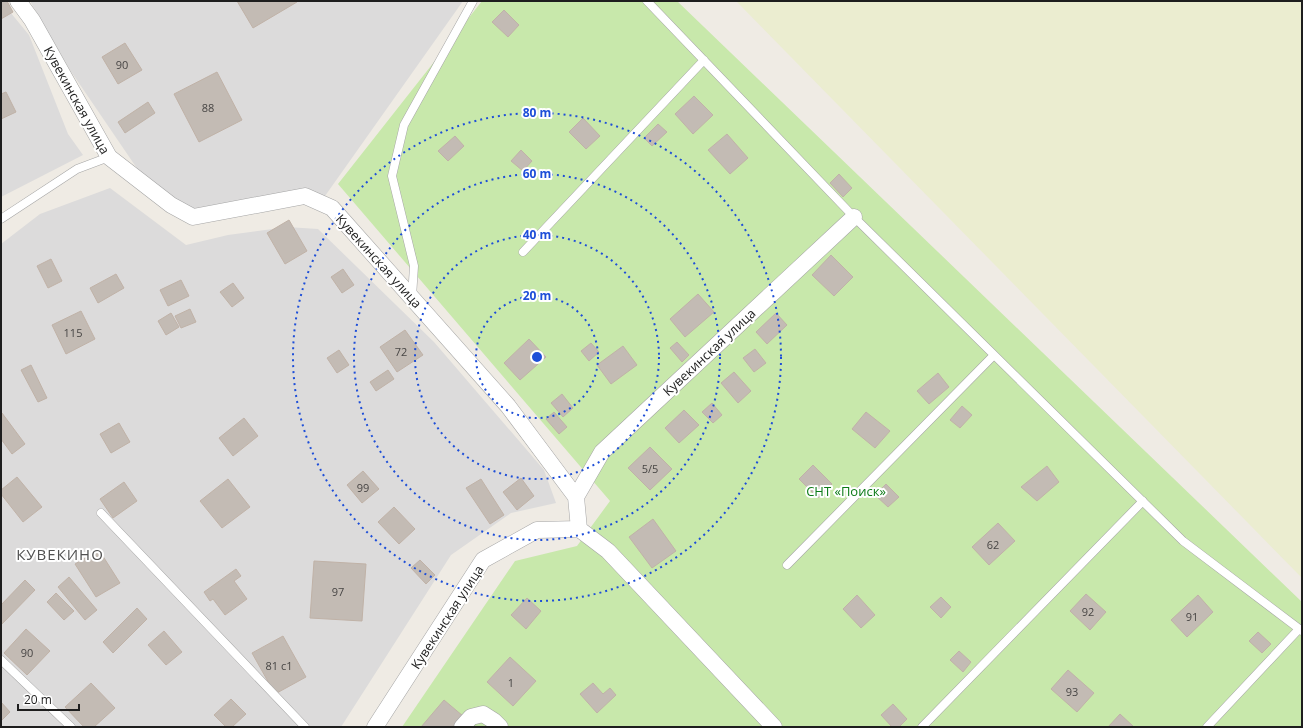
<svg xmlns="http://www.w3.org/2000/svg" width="1303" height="728" font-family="'Open Sans',sans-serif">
<rect width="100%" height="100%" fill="#efebe4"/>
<!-- residential -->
<path fill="#dcdbdb" d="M1 1 29 35 68 134 83 155 1 197Z
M30 1H463L325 196 194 210 149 186 70 70Z
M110 188 186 245 228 235 287 227 318 229 434 342 544 470 556 503 511 513 451 555 341 727H1V244L40 214Z"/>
<!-- farmland -->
<path fill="#ebedd0" d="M736 1H1302V578Z"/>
<!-- grass -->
<path fill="#c8e8ab" d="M482 1H677L1302 602V727H402L515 561 577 546 610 501 338 184Z"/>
<!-- building -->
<path fill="#c3bbb4" stroke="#c0b2a7" d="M1 1H7L13 12 1 19Z
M237 1H296L297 2 253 28Z
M504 10 519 25 508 37 492 22Z
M125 43 142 70 118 84 102 57Z
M217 72 242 120 199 142 174 94Z
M6 92 16 112 1 119V94Z
M694 96 713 115 693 134 675 114Z
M148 102 155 113 125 133 118 122Z
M583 118 600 136 586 149 569 132Z
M658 124 667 132 652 146 644 138Z
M727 134 748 158 730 174 708 150Z
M455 136 464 146 448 161 438 151Z
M521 150 532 161 523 171 511 161Z
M839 174 852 188 843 197 830 183Z
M289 220 307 251 285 264 267 233Z
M831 255 853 277 834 296 812 275Z
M51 259 62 281 48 288 37 266Z
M343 269 354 285 342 293 331 277Z
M116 274 124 288 98 303 90 288Z
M181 280 189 296 168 306 160 290Z
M233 283 244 298 232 307 220 292Z
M698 294 714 312 685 337 670 319Z
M190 309 196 322 181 328 175 316Z
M81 311 95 339 66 354 52 325Z
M171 313 179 327 166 335 158 321Z
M776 313 787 325 767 344 756 332Z
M405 330 423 355 397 372 380 347Z
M529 339 546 357 520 380 504 363Z
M677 342 689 355 682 362 670 348Z
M591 343 599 352 589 361 581 351Z
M623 346 637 365 611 384 597 365Z
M755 349 766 363 754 372 743 358Z
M339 350 349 365 337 373 327 358Z
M31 365 47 398 38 402 21 370Z
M388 370 394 379 376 391 370 382Z
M734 372 751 391 738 403 721 383Z
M938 373 949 387 929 404 917 391Z
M562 394 573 408 563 417 551 403Z
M712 403 722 415 713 423 702 412Z
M962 406 972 415 960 428 950 420Z
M684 410 699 425 679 443 665 428Z
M554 412 567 427 559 434 546 419Z
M866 412 890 431 875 448 852 429Z
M2 413 25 444 12 454 1 439V414Z
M244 418 258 436 233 456 219 438Z
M119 423 130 442 111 453 100 434Z
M650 447 672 469 650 490 628 468Z
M813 465 832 484 818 498 799 479Z
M1047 466 1059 482 1037 501 1021 487Z
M363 471 379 489 362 503 347 485Z
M17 477 42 507 23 522 1 494V490Z
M521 478 534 496 517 510 503 492Z
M228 479 250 507 222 528 200 501Z
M481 479 504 515 490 524 466 488Z
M124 482 137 501 113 518 100 499Z
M886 484 899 497 888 507 875 495Z
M394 507 415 529 399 544 378 522Z
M653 519 676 551 652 568 629 537Z
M998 523 1015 541 989 565 972 547Z
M99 550 120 583 96 597 75 564Z
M420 560 435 575 426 584 411 568Z
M314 561 366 564 362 621 310 618Z
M236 569 241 576 234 581 247 599 225 615 213 599 210 601 204 592Z
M69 577 97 610 85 620 58 587Z
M25 580 35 590 1 625V605Z
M56 593 74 611 64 620 47 602Z
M1086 594 1106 612 1090 630 1070 611Z
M857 595 875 615 861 628 843 609Z
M1198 595 1213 612 1187 637 1171 620Z
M941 597 951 607 941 618 930 607Z
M527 598 541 611 526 629 511 615Z
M137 608 147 619 113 653 103 642Z
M26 629 50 651 27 675 4 653Z
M164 631 182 652 166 665 148 645Z
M1258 632 1271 644 1262 653 1249 641Z
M283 636 306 677 275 694 252 653Z
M959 651 971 662 963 672 950 660Z
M510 657 536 681 513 706 487 682Z
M1068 670 1094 693 1077 712 1051 689Z
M91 683 115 708 94 727H84L65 707Z
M593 683 603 694 610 688 616 695 597 713 580 694Z
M231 699 246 714 232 727H226L214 715Z
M444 700 463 716 454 727H421Z
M1 702 10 712 1 721Z
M893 704 907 719 899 727H892L881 715Z
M1120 714 1134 727H1108Z"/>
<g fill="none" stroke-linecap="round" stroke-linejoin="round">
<defs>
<path id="service" d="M647 1 854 217 1183 541 1302 631
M1 219 77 169 109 157
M523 252 704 60
M412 297 414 266 392 176 404 125 473 1
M101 513 305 727
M787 565 994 355
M1 660 71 727
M922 727 1143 501
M1207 727 1299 629"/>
<path id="minor" d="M18 1 32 20 109 157 171 205 193 217 305 196 332 208 508 406 576 497 579 529
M576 497 602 452 854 217
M579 529 608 551 774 727
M375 727 483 560 537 530 579 529
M462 727 471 717 483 714 494 721 500 727"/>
</defs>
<!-- service casing -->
<use href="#service" stroke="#a5a5a5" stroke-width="9"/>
<!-- minor casing -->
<use href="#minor" stroke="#a5a5a5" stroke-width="17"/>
<!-- service -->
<use href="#service" stroke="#fff" stroke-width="8"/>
<!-- minor -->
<use href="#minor" stroke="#fff" stroke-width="16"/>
</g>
<!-- distance rings -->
<g fill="none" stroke="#1d4ed8" stroke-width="2" stroke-dasharray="2 4">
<circle cx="537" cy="357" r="61"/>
<circle cx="537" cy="357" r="122"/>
<circle cx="537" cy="357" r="183"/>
<circle cx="537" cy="357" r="244"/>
</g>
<g text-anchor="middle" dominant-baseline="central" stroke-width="4" stroke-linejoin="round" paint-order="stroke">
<!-- number labels -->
<g font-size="11" fill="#474544">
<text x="122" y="64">90</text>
<text x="208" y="107">88</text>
<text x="73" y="332">115</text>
<text x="401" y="351">72</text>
<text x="650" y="468">5/5</text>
<text x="363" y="487">99</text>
<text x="993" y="544">62</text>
<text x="338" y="591">97</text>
<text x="1088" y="611">92</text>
<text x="1192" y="616">91</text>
<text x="27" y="652">90</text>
<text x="279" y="665">81 с1</text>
<text x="511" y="682">1</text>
<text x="1072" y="691">93</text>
</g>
<!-- street labels -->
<g font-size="13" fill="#1e1e1e" stroke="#fff">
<text transform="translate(77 100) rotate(61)">Кувекинская улица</text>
<text transform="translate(379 261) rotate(48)">Кувекинская улица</text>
<text transform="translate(709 352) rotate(-43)">Кувекинская улица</text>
<text transform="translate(447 617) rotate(-57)">Кувекинская улица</text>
</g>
<!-- park labels -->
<g font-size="13" fill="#0d7b18" stroke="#fff">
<text x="846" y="491">СНТ «Поиск»</text>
</g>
<!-- quarter labels -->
<g font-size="15" letter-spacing="1" fill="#515151" stroke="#fff">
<text x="60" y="554">КУВЕКИНО</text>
</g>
</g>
<circle cx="537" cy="357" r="6" fill="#1d4ed8" stroke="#fff" stroke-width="2"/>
<g font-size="12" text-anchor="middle" font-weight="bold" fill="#1d4ed8" stroke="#fff" stroke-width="4" stroke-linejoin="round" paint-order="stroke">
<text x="537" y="117">80 m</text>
<text x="537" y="178">60 m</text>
<text x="537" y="239">40 m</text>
<text x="537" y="300">20 m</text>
</g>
<!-- border -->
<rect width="1303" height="728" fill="none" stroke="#1e1e1e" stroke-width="4"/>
<!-- scale -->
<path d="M18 704v6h61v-6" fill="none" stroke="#1e1e1e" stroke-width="2"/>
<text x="24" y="704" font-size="12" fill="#1e1e1e" stroke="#ffffff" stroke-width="3" paint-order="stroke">20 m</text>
</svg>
